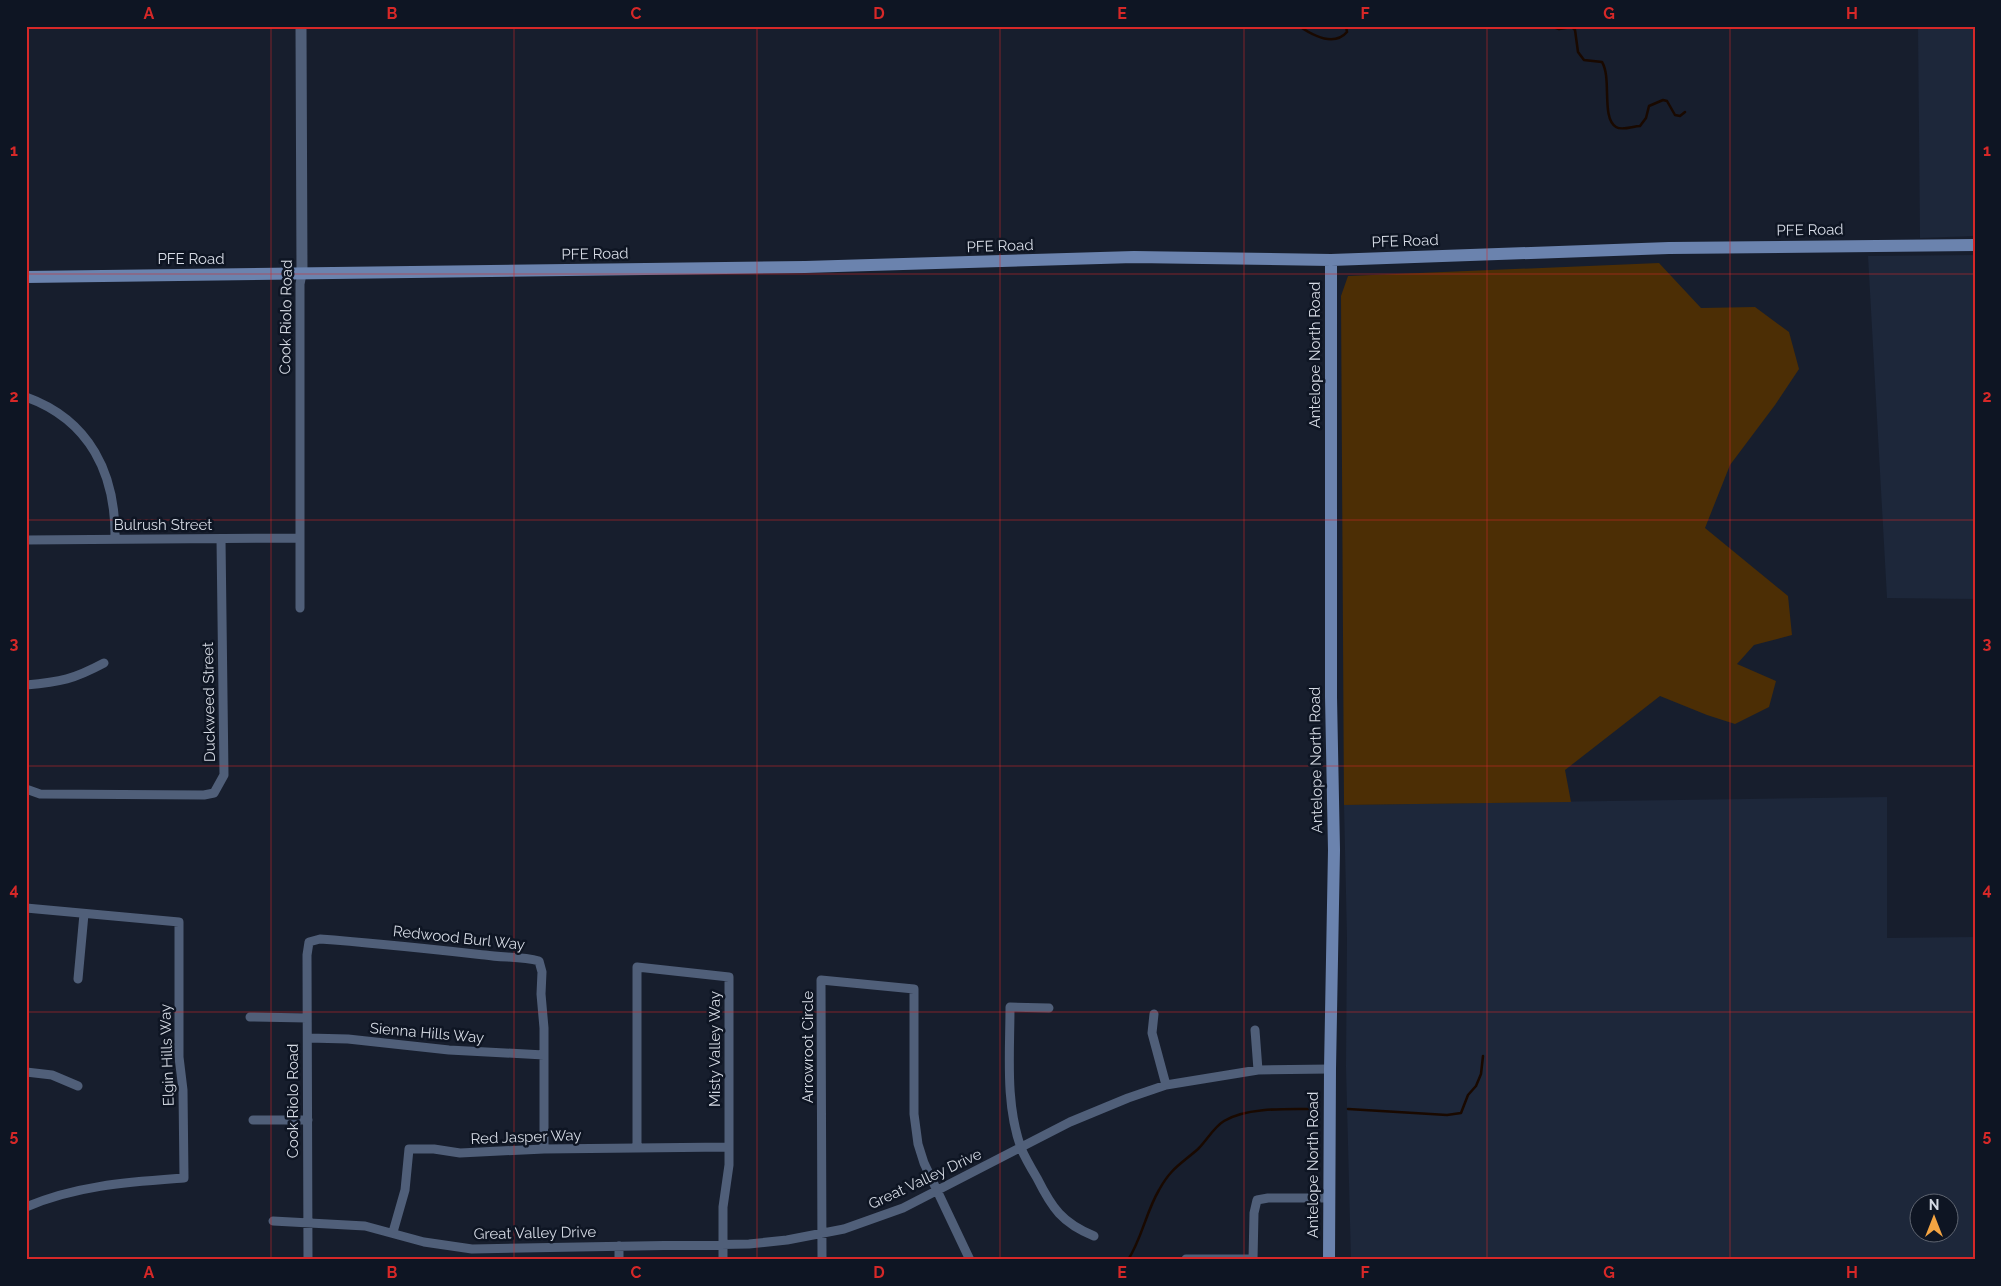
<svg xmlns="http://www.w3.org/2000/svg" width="2001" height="1286" font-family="Raleway,sans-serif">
<rect width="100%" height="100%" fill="#171e2d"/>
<!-- built -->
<path fill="#1d273a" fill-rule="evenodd" d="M1918 26H1975V236L1920 238Z
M1975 255V599L1887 598 1868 256Z
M1887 797V938L1975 937V1260H1351L1346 1067 1347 938 1344 805ZM1918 1204H1948V1234H1918Z"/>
<!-- green -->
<path fill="#4c2e05" d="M1659 263 1701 308 1755 307 1789 332 1799 369 1775 405 1730 465 1705 528 1788 596 1792 635 1754 645 1737 664 1776 681 1769 707 1735 724 1707 715 1660 696 1565 770 1571 802 1344 805 1341 296 1348 276Z"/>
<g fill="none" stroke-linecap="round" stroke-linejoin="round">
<!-- stream -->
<path stroke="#190900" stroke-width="2.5" d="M1299 26C1312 35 1334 47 1347 32L1346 26
M1550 26 1559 29 1572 27 1575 30 1578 52 1584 60 1602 62C1612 78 1601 118 1616 127 1622 131 1633 126 1640 126L1646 118 1649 106 1663 100 1667 101 1675 115 1680 116 1685 112
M1348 1109 1447 1115 1461 1113 1468 1095 1476 1086 1481 1074 1483 1056
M1128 1260C1142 1238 1146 1212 1159 1190 1171 1168 1181 1164 1198 1149 1207 1140 1214 1127 1224 1121 1246 1107 1289 1109 1314 1109"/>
<!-- minor -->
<path stroke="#505f79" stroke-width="9" d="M26 397C90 420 116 474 115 539
M26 540 299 538
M300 608V284L302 274
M26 685C61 682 74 679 104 663
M26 789 40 794 204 795 214 793 224 775 221 539
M26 908 179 922V1057L183 1090 184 1178C130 1182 77 1185 26 1207
M78 979 84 914
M1049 1008 1010 1007C1010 1054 1005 1103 1021 1148 1025 1158 1031 1168 1037 1178 1052 1208 1062 1223 1094 1236
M1154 1014 1152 1033 1166 1085
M250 1017 307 1018
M1255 1030 1258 1070
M308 1038 348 1039 449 1050 544 1055
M26 1072 52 1075 78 1086
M253 1120H308
M637 1148V967L729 977V1165L723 1207V1260
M273 1221 365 1226 424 1242 472 1249 749 1244 787 1240 844 1229 903 1208 1070 1122 1128 1098 1166 1085 1258 1070 1330 1069
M393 1232 405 1190 409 1149H434L460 1153 544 1149 728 1147
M619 1246V1260
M1186 1259H1253
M308 1260 307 955 309 942 320 939C376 943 430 949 485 955 503 958 521 956 539 961L542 972 541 994 544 1028V1149
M822 1260 821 980 914 989V1114L918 1144 924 1163 970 1260
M1253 1260 1254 1213 1257 1200 1268 1198H1329"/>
<!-- tertiary -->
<path stroke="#505f79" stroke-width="11" d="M301 26 302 274"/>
<!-- secondary -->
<path stroke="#6b83ae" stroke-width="12" d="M26 277 805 267 1134 257 1331 260 1669 248 1975 245
M1329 1260 1330 1069 1334 850 1331 697V260"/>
</g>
<!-- grid -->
<path fill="none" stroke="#d62828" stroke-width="1" stroke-opacity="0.55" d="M271 26V1260M514 26V1260M757 26V1260M1000 26V1260M1244 26V1260M1487 26V1260M1730 26V1260M26 274H1975M26 520H1975M26 766H1975M26 1012H1975"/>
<g text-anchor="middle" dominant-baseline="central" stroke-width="5" stroke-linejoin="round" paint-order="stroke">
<!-- street labels -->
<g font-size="15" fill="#d5dae4" stroke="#0e1523">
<text transform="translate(1810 230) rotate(-1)">PFE Road</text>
<text transform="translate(1405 241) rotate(-2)">PFE Road</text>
<text transform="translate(1000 246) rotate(-2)">PFE Road</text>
<text transform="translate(595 254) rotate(-1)">PFE Road</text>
<text x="191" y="259">PFE Road</text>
<text transform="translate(286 317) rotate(-89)">Cook Riolo Road</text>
<text transform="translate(1315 355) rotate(-90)">Antelope North Road</text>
<text x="163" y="525">Bulrush Street</text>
<text transform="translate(209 702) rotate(-91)">Duckweed Street</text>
<text transform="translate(1316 760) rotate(-91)">Antelope North Road</text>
<text transform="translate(459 938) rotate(6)">Redwood Burl Way</text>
<text transform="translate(427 1033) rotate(5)">Sienna Hills Way</text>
<text transform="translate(808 1047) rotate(-90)">Arrowroot Circle</text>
<text transform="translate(715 1049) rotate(-90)">Misty Valley Way</text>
<text transform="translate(167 1055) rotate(-92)">Elgin Hills Way</text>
<text transform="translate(293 1101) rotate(-90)">Cook Riolo Road</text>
<text transform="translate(526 1137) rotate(-2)">Red Jasper Way</text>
<text transform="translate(1313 1165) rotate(-90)">Antelope North Road</text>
<text transform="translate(925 1179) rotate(-25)">Great Valley Drive</text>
<text transform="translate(535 1233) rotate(-1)">Great Valley Drive</text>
</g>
</g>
<!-- border -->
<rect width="2001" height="1286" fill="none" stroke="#0e1523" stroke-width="55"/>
<!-- north arrow -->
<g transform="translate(1934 1218)"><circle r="24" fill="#0e1523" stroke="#5e6470"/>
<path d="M0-4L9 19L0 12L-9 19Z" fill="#f3a442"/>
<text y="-8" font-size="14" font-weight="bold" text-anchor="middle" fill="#d5dae4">N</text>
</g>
<rect x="28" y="28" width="1946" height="1230" fill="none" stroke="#d62828" stroke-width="2"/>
<g font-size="16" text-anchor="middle" font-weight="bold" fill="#d62828">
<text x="149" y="19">A</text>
<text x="392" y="19">B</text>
<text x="636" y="19">C</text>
<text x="879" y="19">D</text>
<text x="1122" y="19">E</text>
<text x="1365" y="19">F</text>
<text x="1609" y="19">G</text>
<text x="1852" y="19">H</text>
<text x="14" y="156">1</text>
<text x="1987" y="156">1</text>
<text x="14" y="402">2</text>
<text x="1987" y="402">2</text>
<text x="14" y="649">3</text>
<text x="1987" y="649">3</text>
<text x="14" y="895">4</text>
<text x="1987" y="895">4</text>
<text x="14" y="1141">5</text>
<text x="1987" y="1141">5</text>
<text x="149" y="1278">A</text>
<text x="392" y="1278">B</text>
<text x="636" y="1278">C</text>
<text x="879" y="1278">D</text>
<text x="1122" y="1278">E</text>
<text x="1365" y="1278">F</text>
<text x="1609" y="1278">G</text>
<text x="1852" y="1278">H</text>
</g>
</svg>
